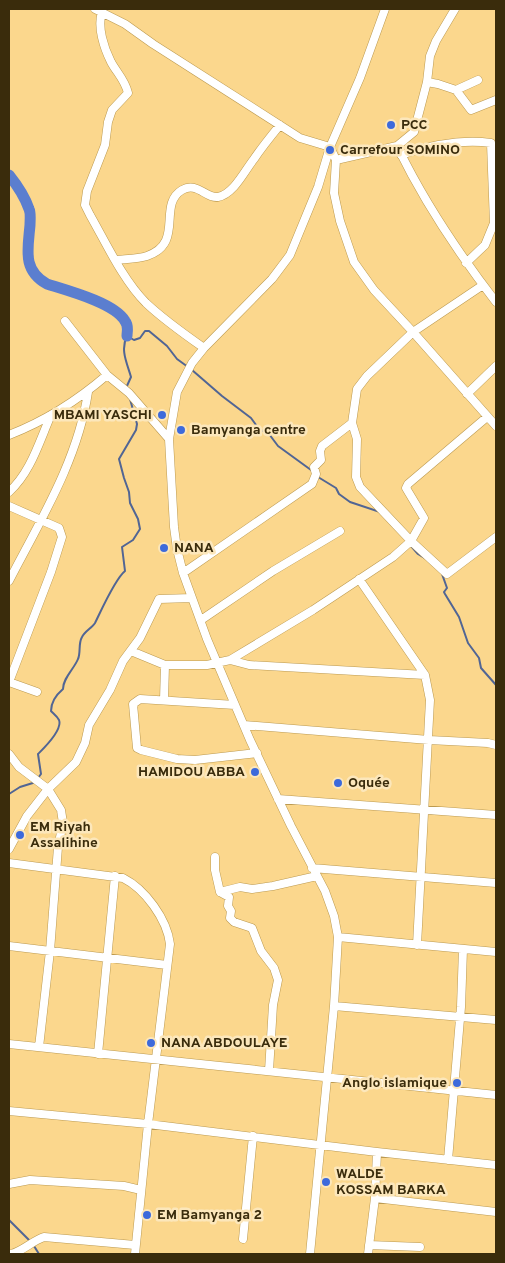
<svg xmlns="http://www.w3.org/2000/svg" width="505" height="1263" font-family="Overpass,sans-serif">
<rect width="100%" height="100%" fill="#fbd78d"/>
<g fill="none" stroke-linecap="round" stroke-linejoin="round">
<!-- stream -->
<path stroke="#516594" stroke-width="2" d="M192 370 222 396 251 418 259 429 269 434 278 446 311 470
M126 388 131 377C127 363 120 350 127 336L134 340 140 338 145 331H149L167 346 177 359 188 367
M318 477 336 488 339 494 350 502 380 512
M411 546 418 554 426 559
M442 574 447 588 444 592 445 594 459 617 468 643 479 658 481 668 496 685
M38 778 41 774 38 754C44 748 63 730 59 720 57 716 54 714 51 711 51 702 56 695 63 689 63 678 74 669 78 659 81 652 78 644 82 637 85 631 92 628 95 623 101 611 115 579 125 571L122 547 133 540 140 529 138 519 130 503 129 492 124 478 119 459 136 430 137 424 130 399
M9 794 20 787 36 782
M9 1220 31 1242
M34 1246 39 1254"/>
<!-- river -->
<path stroke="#5b7ecf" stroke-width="11" d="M9 175C17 185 25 197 29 209 31 213 30 220 30 225 28 249 22 270 47 284 66 290 115 303 125 321 129 326 127 331 127 336"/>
<defs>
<path id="minor" d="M95 9 125 24 153 44 300 138 330 147 336 160 334 193 340 221 354 262 374 290 413 332 496 426
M102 12C97 27 104 48 111 62 117 73 125 80 128 93L112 110 108 122 105 145 87 191 85 205 90 215C106 243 123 280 146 303 164 320 184 334 204 348
M427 82 438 84 456 90 478 80
M456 90 471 110 496 100
M399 150C426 205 459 254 496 302
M401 155C431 145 460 139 491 143L494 223 485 245 466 263
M336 160 397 146 414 132 427 82 430 56 436 41 455 9
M117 260C126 259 138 259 147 256 185 243 157 205 182 190 197 181 206 199 218 197 234 194 245 170 254 159 262 147 271 136 280 125
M483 285 413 332 367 376 357 389 352 423 357 439 356 477 360 487 411 541 447 574 496 537
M65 321 107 375
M467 394 496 366
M9 435C45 421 78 400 107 375L129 393 169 439
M9 492C31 472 39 442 51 415
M9 506 59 528 62 537 51 572 9 682
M183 573 312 484 316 474 314 467 321 460 320 451 322 446 352 423
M9 581C40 521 78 460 88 392
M201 620 273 571 340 531
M131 651 165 665H207L230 660 313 610 393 557 411 541 424 518 406 488 408 484 487 417
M230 660 249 665 425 675 359 579
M9 682 37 692
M164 700 165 665
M235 705 140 699 133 704 137 748 141 750 177 759 195 760 257 753
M244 725 429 740 488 743 496 745
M9 754 19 767 48 789 61 810 63 823 58 847 50 951 39 1047
M278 799 496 815
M9 849 27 816 48 789 76 762 85 743 89 725 110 690 123 661 140 638 159 599 192 598
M215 857V870L220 892 229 897 228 906 231 911 230 918 234 922 252 928 261 951 274 968 278 980 273 1005 269 1071
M9 863 123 878C145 889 167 919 170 944L148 1124 135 1254
M312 868 496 883
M220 892 240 887 252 889 273 886 317 876
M338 937 496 952
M417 945 430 700 425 675
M9 946 167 965
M334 1006 496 1020
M9 1044 496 1095
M98 1054 115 876
M9 1111 148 1124 377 1152 496 1165
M448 1160 461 1007 463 949
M9 1184 30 1180 124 1186 141 1190
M375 1198 496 1212
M243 1239 253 1136
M369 1245 420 1247
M11 1254C23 1251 32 1241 44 1237L135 1245
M310 1254 334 1006 338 937 334 916 325 891 291 826 250 740 207 639 183 573 177 549 174 527 169 439 177 392 192 363 204 348 272 279 290 255 318 187 330 147 360 78 385 9
M368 1254 375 1198 377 1152"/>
</defs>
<!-- minor casing -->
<use href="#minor" stroke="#bc9a50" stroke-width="9"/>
<!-- minor -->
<use href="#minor" stroke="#fff" stroke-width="8"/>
</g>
<!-- markers -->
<g fill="#3d6adb" stroke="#fce7bb" stroke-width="2">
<circle cx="391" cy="125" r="5"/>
<circle cx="330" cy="150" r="5"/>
<circle cx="162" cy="415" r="5"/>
<circle cx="181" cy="430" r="5"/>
<circle cx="164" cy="548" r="5"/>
<circle cx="255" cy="772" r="5"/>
<circle cx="338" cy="783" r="5"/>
<circle cx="20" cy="835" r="5"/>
<circle cx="151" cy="1043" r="5"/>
<circle cx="457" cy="1083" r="5"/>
<circle cx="326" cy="1182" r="5"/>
<circle cx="147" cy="1215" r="5"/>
</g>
<g text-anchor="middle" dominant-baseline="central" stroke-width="5" stroke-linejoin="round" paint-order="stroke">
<!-- poi labels -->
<g font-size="14" font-weight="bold" fill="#3a2c0c" stroke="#fce7bb" text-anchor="start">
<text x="401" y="125">PCC</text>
<text x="340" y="150">Carrefour SOMINO</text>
<text x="152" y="415" text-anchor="end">MBAMI YASCHI</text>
<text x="191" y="430">Bamyanga centre</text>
<text x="174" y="548">NANA</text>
<text x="245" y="772" text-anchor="end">HAMIDOU ABBA</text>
<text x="348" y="783">Oquée</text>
<text x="30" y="827">EM Riyah<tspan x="30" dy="16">Assalihine</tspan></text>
<text x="161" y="1043">NANA ABDOULAYE</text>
<text x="447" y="1083" text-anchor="end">Anglo islamique</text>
<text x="336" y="1174">WALDE<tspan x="336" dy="16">KOSSAM BARKA</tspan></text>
<text x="157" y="1215">EM Bamyanga 2</text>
</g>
</g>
<!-- border -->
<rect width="505" height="1263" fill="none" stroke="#3a2c0c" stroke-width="20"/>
</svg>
